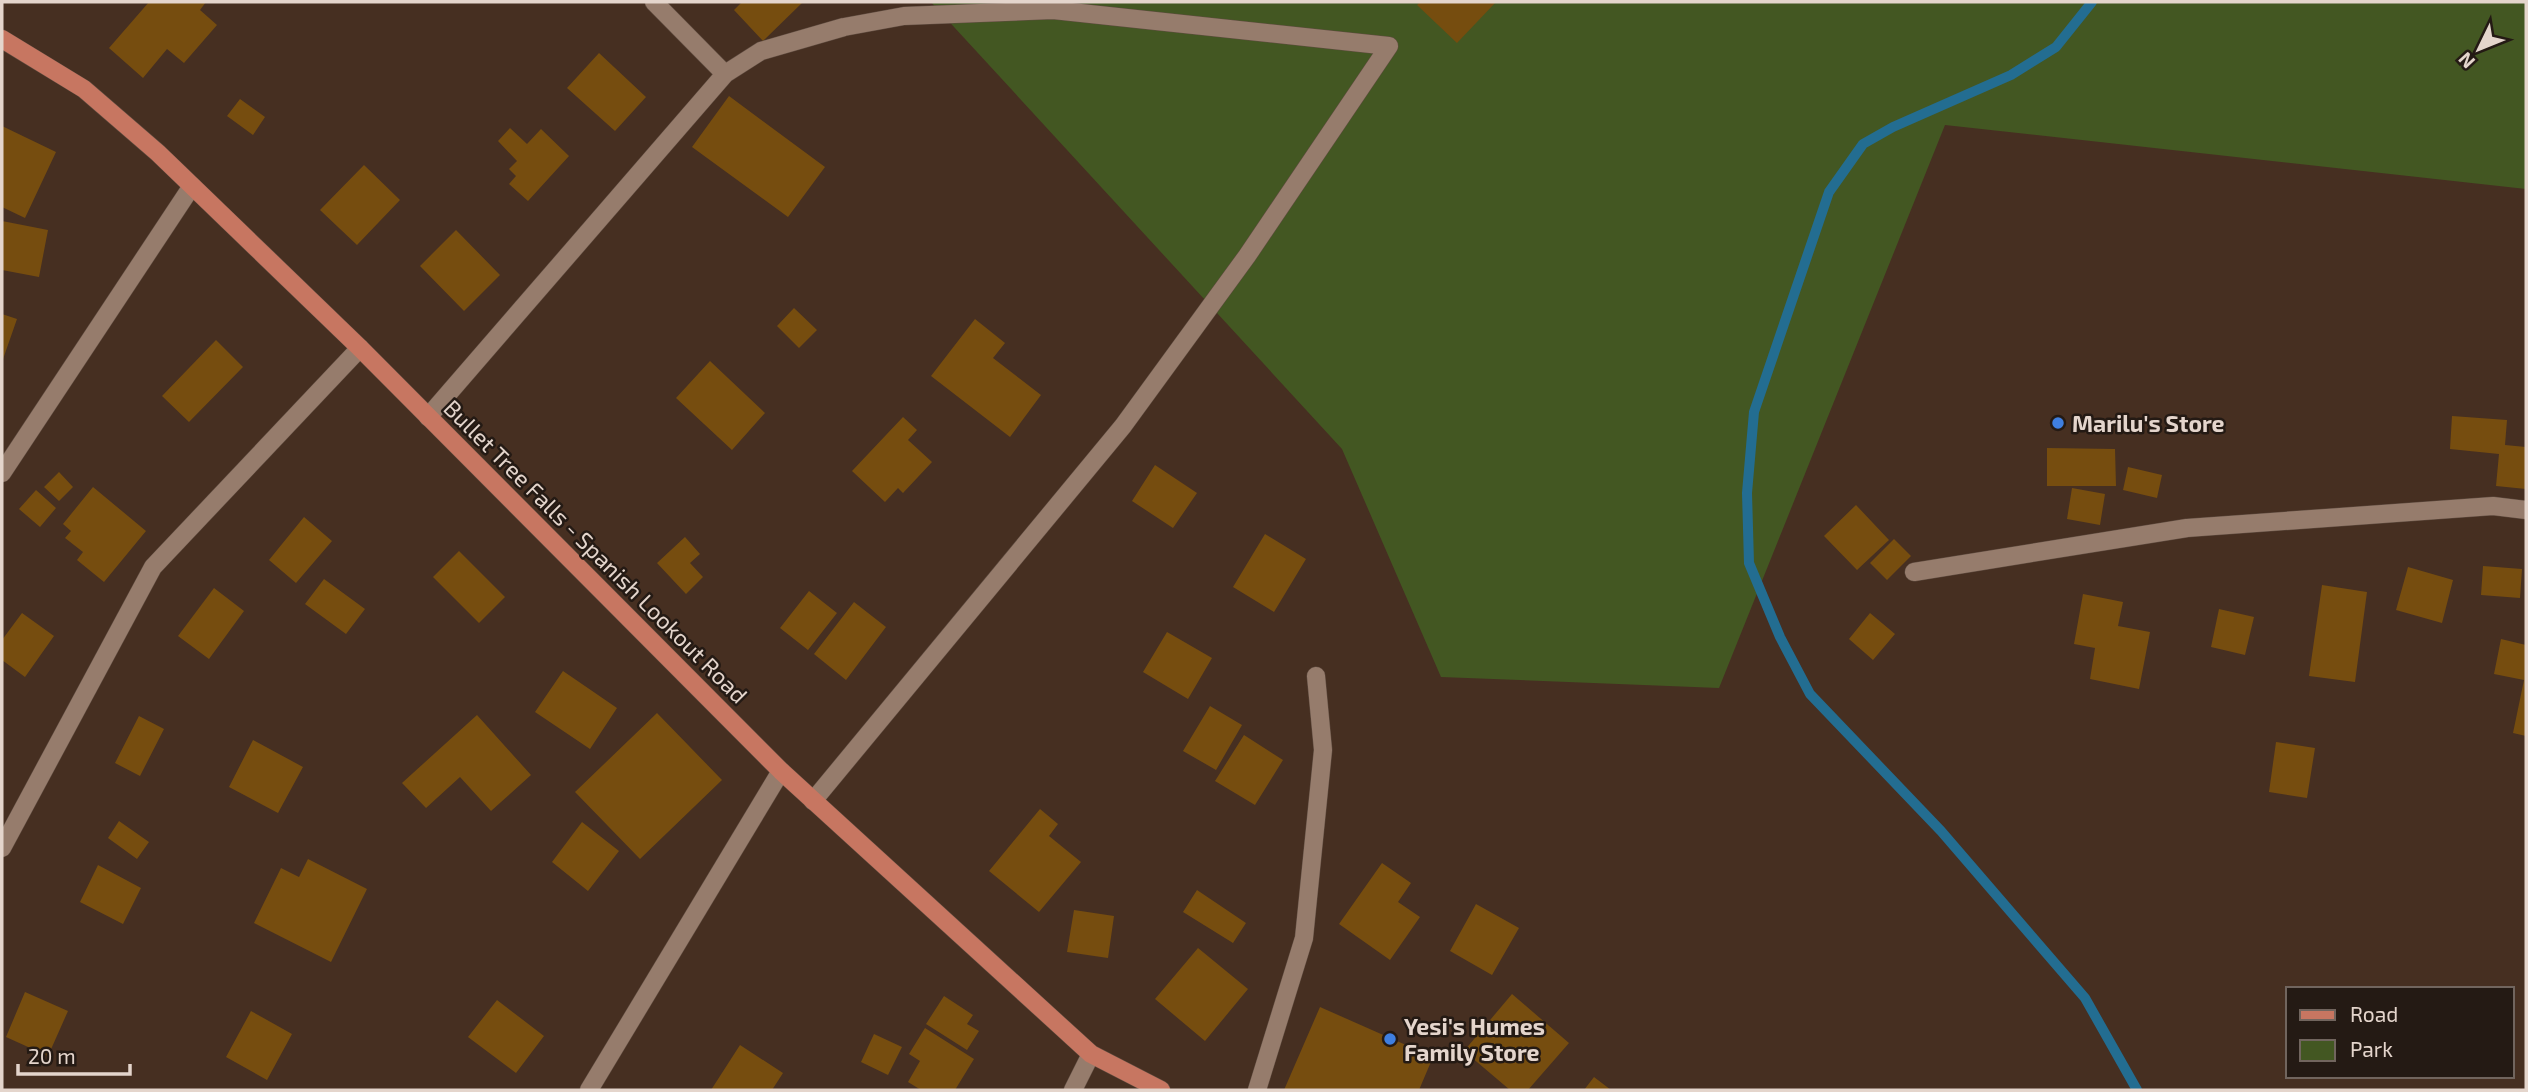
<svg xmlns="http://www.w3.org/2000/svg" width="2528" height="1092" font-family="'Exo 2',sans-serif">
<rect width="100%" height="100%" fill="#462f21"/>
<!-- green -->
<path fill="#435722" d="M931 2H2526V189L1945 125 1719 688 1441 677 1342 449Z"/>
<g fill="none" stroke-linecap="round" stroke-linejoin="round">
<!-- stream -->
<path stroke="#236d91" stroke-width="10" d="M2092 2 2056 47 2011 75 1893 127 1863 144 1829 192 1754 412 1747 493 1749 563 1780 637 1810 694 1941 831 2085 998 2137 1090"/>
</g>
<!-- building -->
<path fill="#764d0f" d="M149 2H206L200 10 217 25 184 63 167 49 143 78 109 48Z
M742 2H803L763 41 734 10Z
M1420 2H1496L1457 43 1417 5Z
M599 53 646 97 615 131 567 88Z
M729 96 825 167 788 217 692 147Z
M240 99 265 117 253 135 227 116Z
M2 126 56 152 25 218 2 207Z
M510 128 527 144 541 129 569 156 528 201 509 184 516 176 509 169 517 161 498 141Z
M364 165 400 200 357 245 320 210Z
M2 221 48 230 39 277 2 270Z
M456 230 500 275 464 311 420 266Z
M794 308 817 330 799 348 777 326Z
M2 314 17 319 2 362Z
M975 319 1005 343 993 358 1041 395 1010 437 931 376Z
M216 340 243 367 189 422 162 396Z
M710 361 765 413 732 450 676 398Z
M2452 416 2507 420 2505 445 2526 447V489L2496 486 2499 454 2450 449Z
M903 417 917 430 908 440 932 462 903 493 898 488 885 502 852 471Z
M2047 448 2115 449 2116 486H2047Z
M1155 465 1197 493 1173 528 1132 501Z
M2128 467 2162 475 2157 498 2123 490Z
M59 472 73 487 59 501 44 487Z
M93 487 146 531 104 582 77 560 83 552 65 538 71 531 63 524Z
M2072 488 2105 494 2100 525 2067 519Z
M36 490 56 508 40 527 19 509Z
M1856 505 1889 540 1857 570 1824 536Z
M304 517 332 541 296 583 269 560Z
M1265 534 1306 559 1274 612 1233 587Z
M685 537 700 554 690 563 703 577 686 594 657 563Z
M1894 539 1911 556 1887 580 1870 563Z
M459 551 505 597 479 623 433 577Z
M2483 566 2522 569 2520 598 2481 595Z
M2408 567 2453 580 2442 623 2396 610Z
M324 579 365 609 346 634 305 604Z
M2322 585 2367 592 2355 682 2309 676Z
M214 588 244 611 209 659 178 636Z
M809 591 837 613 808 650 780 628Z
M2083 594 2123 602 2118 626 2150 632 2139 689 2090 679 2095 648 2074 644Z
M854 602 886 627 846 680 814 654Z
M2219 609 2254 617 2245 655 2211 647Z
M22 613 54 636 25 677 2 660V640Z
M1870 613 1895 634 1873 660 1849 639Z
M1167 632 1212 658 1188 699 1143 672Z
M2501 639 2526 645V736L2513 733 2524 680 2494 674Z
M563 671 617 708 590 749 535 712Z
M1210 706 1242 725 1216 770 1183 751Z
M657 713 722 780 640 859 575 792Z
M477 715 531 775 491 811 460 777 426 808 402 783Z
M139 716 164 729 140 776 115 763Z
M1244 735 1283 760 1255 805 1215 781Z
M253 740 303 767 278 813 229 787Z
M2276 742 2315 748 2307 798 2269 792Z
M1040 809 1058 824 1049 836 1081 862 1039 912 989 871Z
M119 821 149 842 137 859 108 838Z
M582 822 619 851 588 891 552 862Z
M308 859 367 889 331 962 254 923 281 868 299 877Z
M1382 863 1411 883 1398 902 1420 917 1390 960 1339 924Z
M98 865 141 888 123 924 80 902Z
M1197 890 1246 923 1233 943 1183 912Z
M1476 904 1519 928 1492 975 1450 951Z
M1074 910 1114 916 1108 958 1067 952Z
M1198 948 1248 989 1205 1041 1155 999Z
M25 992 68 1011 48 1056 6 1037Z
M1512 994 1569 1043 1528 1090H1510L1464 1051Z
M944 996 973 1015 967 1024 979 1031 967 1050 926 1024Z
M497 1000 544 1036 516 1073 468 1037Z
M1320 1007 1433 1057 1419 1090H1284Z
M251 1011 292 1034 267 1080 226 1057Z
M925 1028 974 1059 955 1090H921L908 1082 920 1061 909 1054Z
M874 1034 902 1047 888 1075 861 1062Z
M740 1045 783 1073 772 1090H711Z
M1594 1077 1611 1090H1584Z"/>
<g fill="none" stroke-linecap="round" stroke-linejoin="round">
<defs>
<path id="minor" d="M654 2 725 74
M428 417 725 74 761 51 844 27 904 16 1053 10 1389 46 1247 256 1123 426 813 801
M2 473 192 186
M1914 572 2187 528 2493 506 2526 510
M2 848 153 567 360 348
M589 1090 781 771
M1073 1090 1091 1054
M1257 1090 1304 938 1323 750 1316 676"/>
<path id="major" d="M2 39 84 89 158 153 360 348 781 771 1091 1054 1161 1090"/>
</defs>
<!-- minor casing -->
<use href="#minor" stroke="#5f4c40" stroke-width="19"/>
<!-- major casing -->
<use href="#major" stroke="#5f4c40" stroke-width="19"/>
<!-- minor -->
<use href="#minor" stroke="#967c6c" stroke-width="18"/>
<!-- major -->
<use href="#major" stroke="#c77661" stroke-width="18"/>
</g>
<!-- markers -->
<g fill="#3f7fe0" stroke="#241a14" stroke-width="2.5">
<circle cx="2058" cy="423" r="7"/>
<circle cx="1390" cy="1039" r="7"/>
</g>
<g text-anchor="middle" dominant-baseline="central" stroke-width="5" stroke-linejoin="round" paint-order="stroke">
<!-- poi labels -->
<g font-size="23" font-weight="bold" fill="#e4d5cc" stroke="#241a14" text-anchor="start">
<text x="2072" y="423">Marilu's Store</text>
<text x="1404" y="1026">Yesi's Humes<tspan x="1404" dy="26">Family Store</tspan></text>
</g>
<!-- street labels -->
<g font-size="23" fill="#e4d5cc" stroke="#241a14">
<text transform="translate(596 551) rotate(45)">Bullet Tree Falls - Spanish Lookout Road</text>
</g>
</g>
<!-- border -->
<rect width="2528" height="1092" fill="none" stroke="#e4d5cc" stroke-width="7"/>
<!-- legend -->
<rect x="2286" y="987" width="228" height="91" fill="#241a14" stroke="#71655e" stroke-width="2"/>
<rect x="2300" y="1010" width="35" height="10" fill="#c77661" stroke="#71655e" stroke-width="2"/>
<text x="2350" y="1022" font-size="21" fill="#e4d5cc">Road</text>
<rect x="2300" y="1040" width="35" height="21" fill="#435722" stroke="#71655e" stroke-width="2"/>
<text x="2350" y="1057" font-size="21" fill="#e4d5cc">Park</text>
<!-- north arrow -->
<g transform="translate(2479 49) rotate(227)" stroke="#241a14" stroke-width="5" paint-order="stroke">
<path d="M0-5L12 26L0 18L-12 26Z" fill="#e4d5cc"/>
<text y="-10" font-size="19" font-weight="bold" text-anchor="middle" fill="#e4d5cc">N</text>
</g>
<!-- scale -->
<path d="M18 1064v10h112v-10" fill="none" stroke="#e4d5cc" stroke-width="3.5"/>
<text x="28" y="1064" font-size="21" fill="#e4d5cc" stroke="#241a14" stroke-width="5" paint-order="stroke">20 m</text>
</svg>
